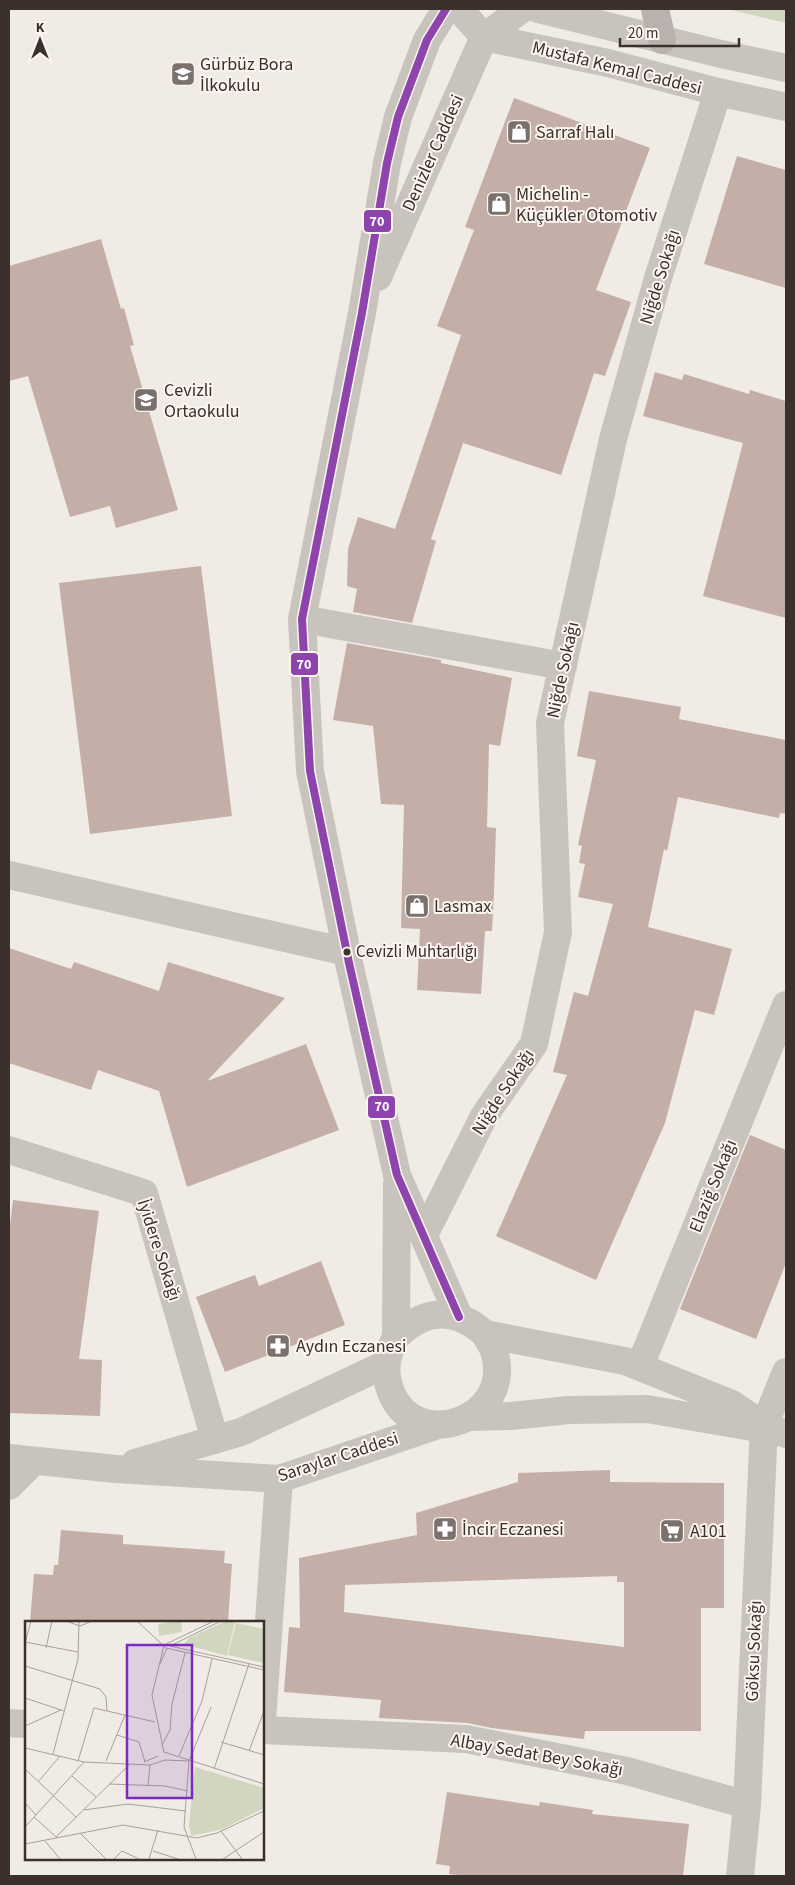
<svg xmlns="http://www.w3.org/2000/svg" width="795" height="1885" font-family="'Source Sans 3',sans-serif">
<rect width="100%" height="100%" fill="#f0ebe5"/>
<!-- green -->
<path fill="#d1d6bf" d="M726 9H786V23L727 9Z"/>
<!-- building -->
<path fill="#c3afa7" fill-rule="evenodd" d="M514 98 650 148 596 290 631 302 605 376 594 373 561 475 463 443 431 539 436 541 412 623 353 612 357 589 347 586 348 549 358 517 395 529 461 335 437 326 474 230 465 227Z
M737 156 786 170V288L704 264Z
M101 239 121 309 124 308 134 345 130 346 178 510 116 528 110 506 70 517 28 376 9 381V266Z
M655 372 682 380 684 374 749 394 750 390 786 401V618L703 596 743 443 643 416Z
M201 566 232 816 90 834 59 583Z
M347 643 441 660V663L512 678 500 746 489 744 487 827 496 828 494 892 492 931H485L481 994 417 990 420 929 401 928 404 805 381 804 373 726 333 720Z
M589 691 681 707 679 719 786 740V814L780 813 779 818 678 797 667 851 664 849 648 927 732 949 714 1015 695 1010 665 1123 596 1280 496 1236 567 1075 553 1072 574 992 588 996 613 904 578 897 585 864 579 863 582 846 578 845 596 760 577 756Z
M9 948 71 969 74 962 159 991 168 962 285 998 207 1081 306 1044 339 1130 187 1187 159 1091 98 1070 91 1090 9 1063Z
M750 1135 786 1150V1263L756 1339 680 1309Z
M13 1200 99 1211 79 1359 102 1360 100 1416 9 1413V1233Z
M321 1261 345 1325 225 1372 196 1297 255 1275 259 1286Z
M610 1470V1482L724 1483V1608H701V1731H585L584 1739 492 1728 467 1723 379 1718 381 1700 284 1692 289 1627 300 1628 299 1558 417 1535 416 1513 518 1482V1473ZM617 1576V1582H624V1647L344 1612 345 1585Z
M61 1530 123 1535V1544L225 1551 224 1563 232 1564 228 1622H30L34 1574 53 1575 54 1565H58Z
M447 1792 539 1806 540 1802 593 1810 592 1814 689 1824 683 1876H466L449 1874 450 1866 436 1864Z"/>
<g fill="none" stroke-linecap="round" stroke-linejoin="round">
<!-- minor -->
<path stroke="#c9c3be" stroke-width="28" d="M446 9 427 40 398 117 387 163 362 313 302 619 310 771 349 963 397 1175 459 1317
M459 9 484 37 608 63 718 92 786 107
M538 9 721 54 786 68
M378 277 484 37 522 9
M302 619 563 666
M9 875 347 952
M9 1150 144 1193 215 1440
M397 1184 396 1337C386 1355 383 1372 391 1392 415 1454 516 1420 494 1351 492 1345 488 1340 485 1334
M424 1235 484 1116 534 1044 558 932 550 723 613 439 658 278 718 92
M396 1337C425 1308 455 1307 485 1334L625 1361 732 1404 764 1426 786 1434
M640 1366 786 1005
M470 1417 511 1416 569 1410 647 1409 752 1427 762 1426
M9 1458 116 1469 279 1479 438 1425
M135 1463 241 1432 386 1364
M9 1486 34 1461
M262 1720 279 1479
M9 1723 26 1724
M262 1730 466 1739 627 1771 747 1805
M740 1876 747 1805 764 1426 786 1372"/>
<!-- major -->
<path stroke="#b8b1ad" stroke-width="28" d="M655 9 662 40"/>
<defs>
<path id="bus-1" d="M446 9 427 40 398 117 387 163 362 313 302 619 310 771 349 963 397 1175 459 1317"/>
</defs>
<!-- bus-1 casing -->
<use href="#bus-1" stroke="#fbf5ee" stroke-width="11"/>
<!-- bus-1 -->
<use href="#bus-1" stroke="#8e44ad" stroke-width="8"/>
</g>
<!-- icons -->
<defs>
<symbol id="school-square" viewBox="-11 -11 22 22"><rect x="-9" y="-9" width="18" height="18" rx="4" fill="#7a716c" stroke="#fbf5ee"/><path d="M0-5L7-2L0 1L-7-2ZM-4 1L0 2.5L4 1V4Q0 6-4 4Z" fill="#fff"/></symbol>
<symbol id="shop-square" viewBox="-11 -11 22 22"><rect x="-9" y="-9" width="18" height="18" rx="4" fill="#7a716c" stroke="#fbf5ee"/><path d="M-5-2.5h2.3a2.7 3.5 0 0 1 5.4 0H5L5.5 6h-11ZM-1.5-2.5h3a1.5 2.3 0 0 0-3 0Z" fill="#fff"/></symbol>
<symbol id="pharmacy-square" viewBox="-11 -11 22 22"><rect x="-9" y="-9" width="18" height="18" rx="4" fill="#7a716c" stroke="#fbf5ee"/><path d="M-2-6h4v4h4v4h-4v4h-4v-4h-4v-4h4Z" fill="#fff"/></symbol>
<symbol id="supermarket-square" viewBox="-11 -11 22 22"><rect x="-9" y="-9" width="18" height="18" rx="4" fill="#7a716c" stroke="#fbf5ee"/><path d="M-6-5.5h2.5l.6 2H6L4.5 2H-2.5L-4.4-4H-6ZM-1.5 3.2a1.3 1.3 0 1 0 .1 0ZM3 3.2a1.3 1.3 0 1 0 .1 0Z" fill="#fff"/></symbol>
</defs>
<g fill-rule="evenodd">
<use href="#school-square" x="169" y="60" width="28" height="28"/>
<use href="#shop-square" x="505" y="118" width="28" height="28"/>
<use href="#shop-square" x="485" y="190" width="28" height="28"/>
<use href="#school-square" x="132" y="386" width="28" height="28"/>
<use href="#shop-square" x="403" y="892" width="28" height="28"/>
<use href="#pharmacy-square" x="264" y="1332" width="28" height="28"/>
<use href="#pharmacy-square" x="431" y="1515" width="28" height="28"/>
<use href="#supermarket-square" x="658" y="1517" width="28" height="28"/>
</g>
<!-- markers -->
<circle fill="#3b302b" stroke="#fbf5ee" stroke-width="2" cx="347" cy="952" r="4.5"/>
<g text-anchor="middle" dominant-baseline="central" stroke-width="4" stroke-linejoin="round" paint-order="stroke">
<!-- bus labels -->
<g font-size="17" fill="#3b302b" stroke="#fbf5ee" text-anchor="start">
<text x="356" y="952">Cevizli Muhtarlığı</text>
</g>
<!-- poi labels -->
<g font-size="18" fill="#3b302b" stroke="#fbf5ee" text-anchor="start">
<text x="200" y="64">Gürbüz Bora<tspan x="200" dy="21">İlkokulu</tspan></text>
<text x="536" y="132">Sarraf Halı</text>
<text x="516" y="194">Michelin -<tspan x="516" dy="21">Küçükler Otomotiv</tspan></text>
<text x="164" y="390">Cevizli<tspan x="164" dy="21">Ortaokulu</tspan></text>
<text x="434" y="906">Lasmax</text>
<text x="296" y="1346">Aydın Eczanesi</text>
<text x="462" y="1529">İncir Eczanesi</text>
<text x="690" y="1531">A101</text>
</g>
<!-- street labels -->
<g font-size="18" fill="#3b302b" stroke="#fbf5ee">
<text transform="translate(617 68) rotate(14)">Mustafa Kemal Caddesi</text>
<text transform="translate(433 153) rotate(-66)">Denizler Caddesi</text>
<text transform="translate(660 277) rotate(-73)">Niğde Sokağı</text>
<text transform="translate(563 670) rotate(-78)">Niğde Sokağı</text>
<text transform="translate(503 1092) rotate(-57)">Niğde Sokağı</text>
<text transform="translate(713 1186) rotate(-68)">Elaziğ Sokağı</text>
<text transform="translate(159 1250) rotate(72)">İyidere Sokağı</text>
<text transform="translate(338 1457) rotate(-18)">Saraylar Caddesi</text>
<text transform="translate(754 1651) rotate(-88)">Göksu Sokağı</text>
<text transform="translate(537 1755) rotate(10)">Albay Sedat Bey Sokağı</text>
</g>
</g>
<!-- overview -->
<g transform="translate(25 1621)">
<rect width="239" height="239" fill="#f0ebe5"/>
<path d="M156 0 157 11 134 15 133 3ZM201 0H210L202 35 159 23 164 17ZM211 2 239 8V42L203 34ZM170 146 239 167V187L198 208 166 215 164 203Z" fill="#d1d6bf"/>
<path fill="none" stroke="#a8a09b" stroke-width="1" d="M41 0 55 5 67 0M112 0 141 27 239 49M0 21 53 31M0 22 6 0M141 23 189 0M139 24 127 74 139 131M145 25 239 46M145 25 196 0M21 27 27 0M135 43 142 27M0 45 75 68 81 76 82 90M0 77 39 90M0 105 36 89M92 114 114 121 120 141M196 121 239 134M137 124 145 109 147 83 160 32M0 127 59 141 125 144 140 139 164 140M224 130 239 90M139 131 239 163M28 133 53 38 54 0M154 135 177 80 187 38M53 140 69 87 130 101M81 140 100 94M119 141 133 135M0 148 51 196M189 148 224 43M47 155 71 176M13 161 35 135M84 163 140 165 163 170M123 164 125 144M0 182 11 194M59 189 103 183 161 190M9 196 31 216 105 143M0 206 59 141M196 210 217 238M55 212 81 238M20 220 35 238M0 223 98 204 172 217 192 212 239 190M128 230 153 238M89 238 97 230 114 238M124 238 133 209M171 238 159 206 164 140 186 86M198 238 239 211"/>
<path fill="#7b2cbf" fill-opacity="0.15" stroke="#7b2cbf" stroke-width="2.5" d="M102 24H167V177H102Z"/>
<rect width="239" height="239" fill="none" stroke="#3b302b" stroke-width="2.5"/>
</g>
<g stroke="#fbf5ee" stroke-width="2">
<rect x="363" y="209" width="29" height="24" rx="5" fill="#8e44ad"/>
<rect x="290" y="652" width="29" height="24" rx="5" fill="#8e44ad"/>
<rect x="367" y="1095" width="29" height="24" rx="5" fill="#8e44ad"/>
</g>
<g font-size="14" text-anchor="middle" font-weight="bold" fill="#fff">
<text x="377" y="226">70</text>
<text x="304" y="669">70</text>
<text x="382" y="1111">70</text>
</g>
<!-- border -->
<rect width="795" height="1885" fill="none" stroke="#3b302b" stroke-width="20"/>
<!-- north arrow -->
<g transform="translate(40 40)" stroke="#fbf5ee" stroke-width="4" paint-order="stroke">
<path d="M0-4L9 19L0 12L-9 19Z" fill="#3b302b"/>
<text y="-8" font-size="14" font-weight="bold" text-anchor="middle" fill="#3b302b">K</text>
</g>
<!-- scale -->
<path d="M620 38v8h119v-8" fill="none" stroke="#3b302b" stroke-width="2.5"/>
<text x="628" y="38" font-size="15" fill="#3b302b" stroke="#fbf5ee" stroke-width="4" paint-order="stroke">20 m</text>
</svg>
